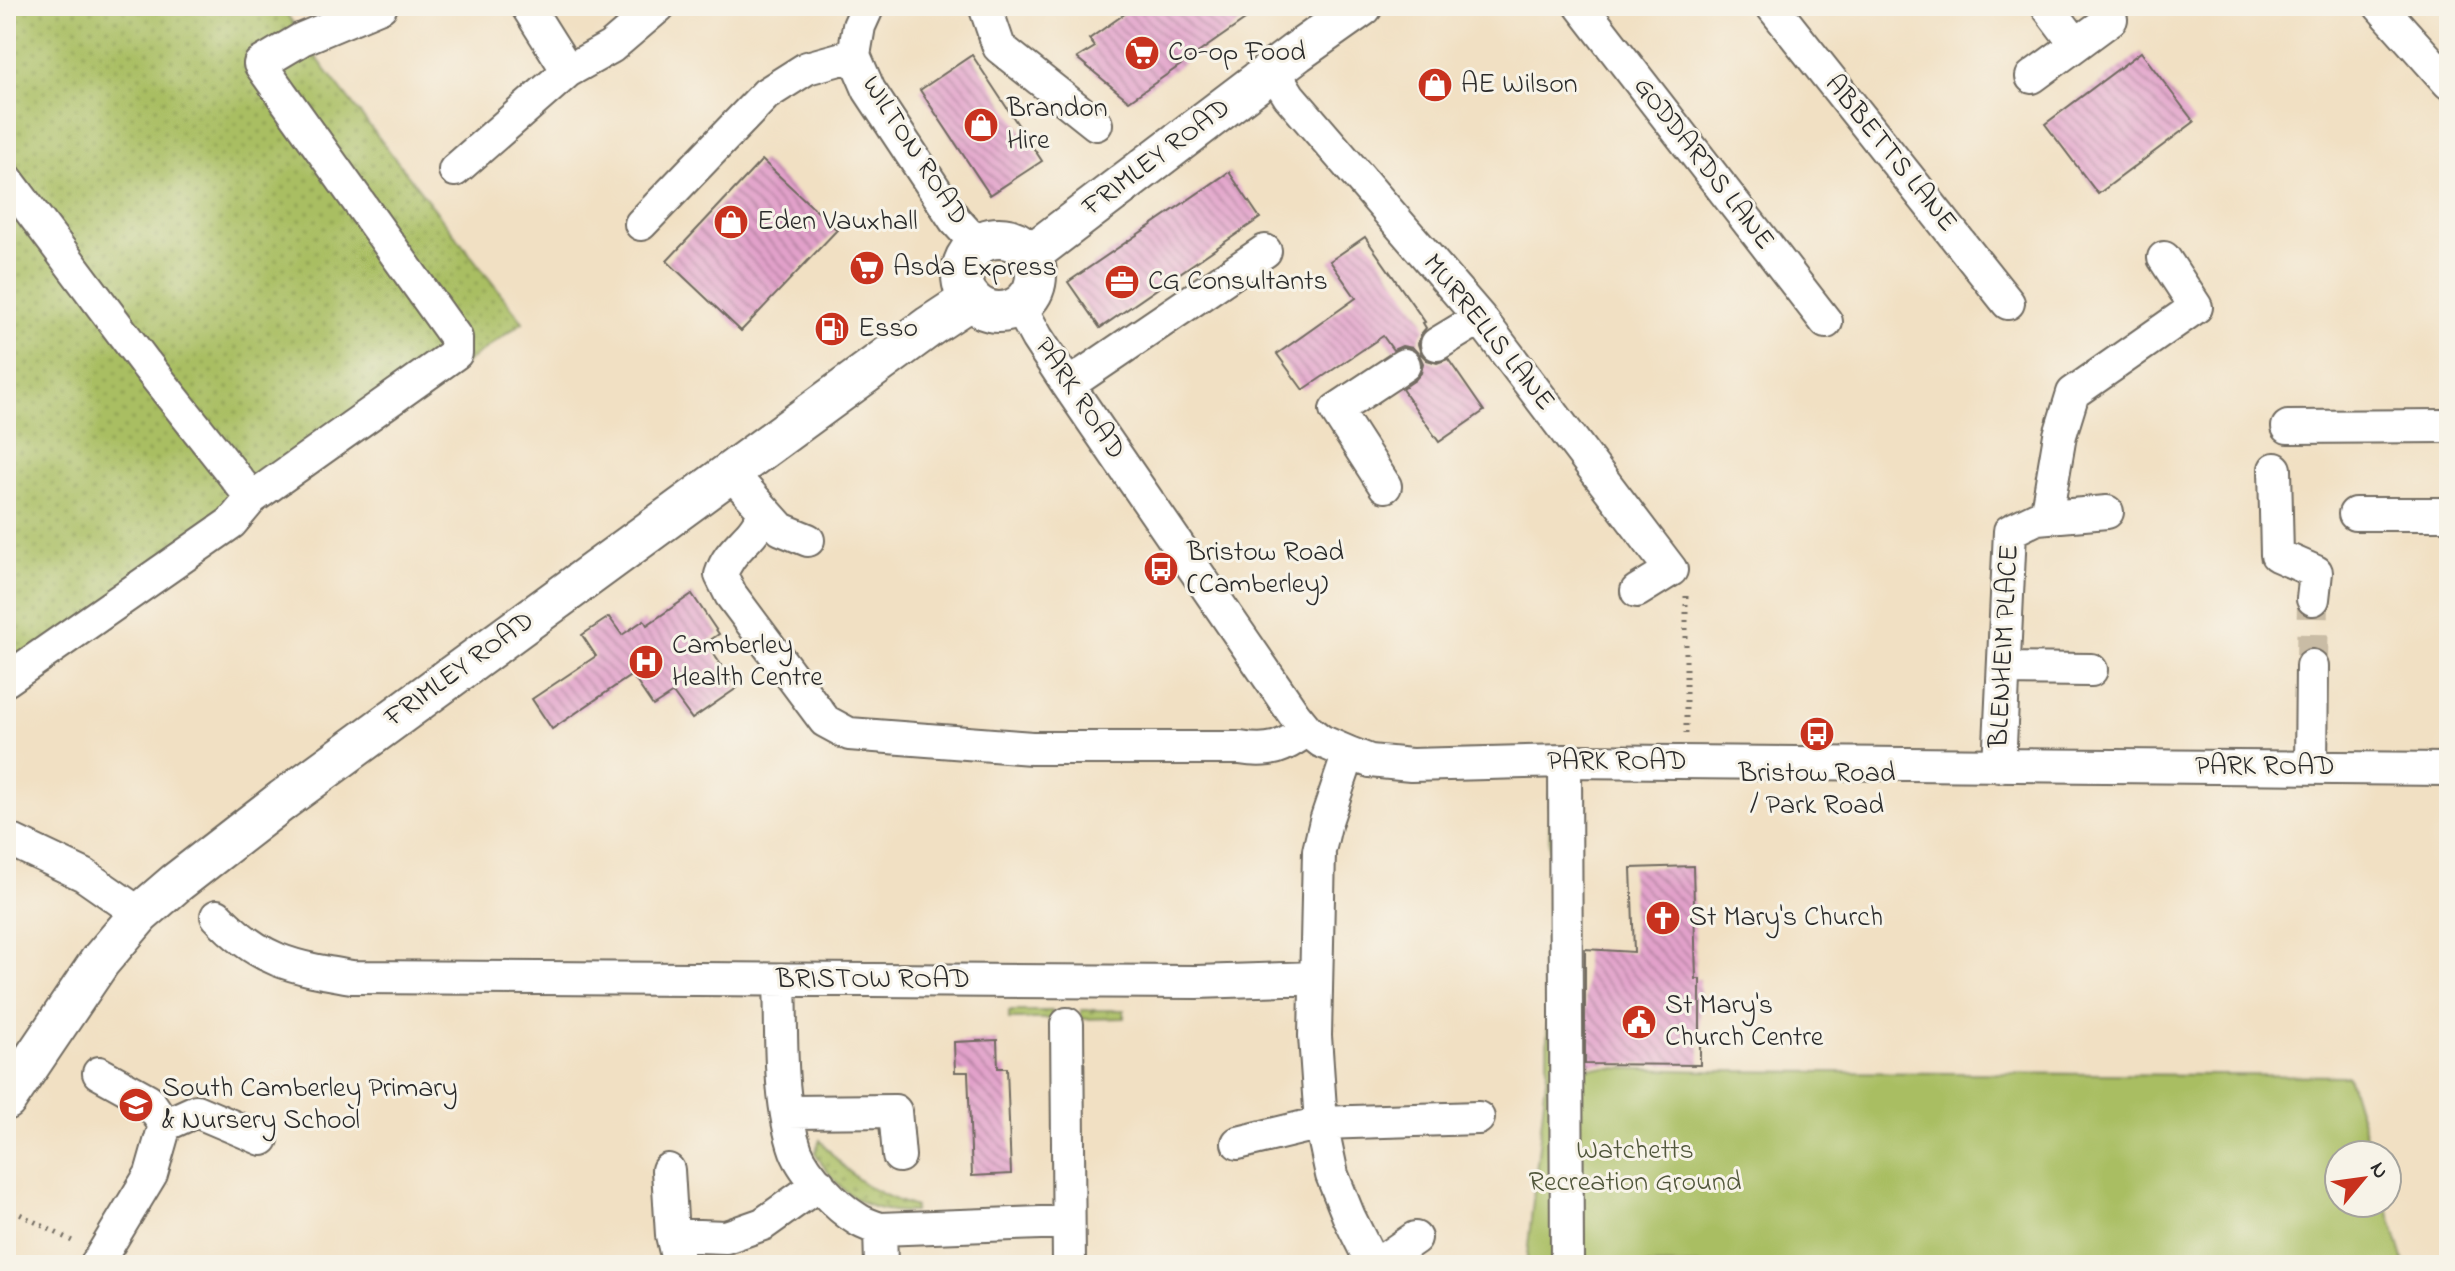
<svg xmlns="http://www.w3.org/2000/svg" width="2455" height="1271" font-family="'Indie Flower',sans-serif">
<defs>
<pattern id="grass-dots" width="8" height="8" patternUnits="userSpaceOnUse" patternTransform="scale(2)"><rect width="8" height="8" fill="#a9be62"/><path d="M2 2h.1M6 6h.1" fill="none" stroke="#8a9b51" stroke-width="1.8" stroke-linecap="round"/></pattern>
<pattern id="building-back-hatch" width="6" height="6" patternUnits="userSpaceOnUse" patternTransform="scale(2)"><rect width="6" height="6" fill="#e2a1ca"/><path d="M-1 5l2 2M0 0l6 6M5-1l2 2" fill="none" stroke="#b783a4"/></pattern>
</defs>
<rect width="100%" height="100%" fill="#f7f3e8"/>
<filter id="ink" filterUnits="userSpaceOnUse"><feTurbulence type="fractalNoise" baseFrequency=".0125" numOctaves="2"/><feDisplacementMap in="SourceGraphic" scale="16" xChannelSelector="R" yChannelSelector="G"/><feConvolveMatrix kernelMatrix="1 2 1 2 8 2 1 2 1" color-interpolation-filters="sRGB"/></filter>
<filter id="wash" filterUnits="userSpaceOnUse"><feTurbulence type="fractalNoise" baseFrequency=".006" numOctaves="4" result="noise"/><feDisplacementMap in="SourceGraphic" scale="32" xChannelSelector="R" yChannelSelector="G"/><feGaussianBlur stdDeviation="1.8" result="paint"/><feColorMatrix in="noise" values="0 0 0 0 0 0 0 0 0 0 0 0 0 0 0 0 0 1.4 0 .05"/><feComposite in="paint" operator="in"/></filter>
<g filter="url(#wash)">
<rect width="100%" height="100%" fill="#f1e0c3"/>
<!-- grass -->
<path fill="url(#grass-dots)" stroke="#6a7446" stroke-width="2" d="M6 6H281L325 69 523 322 6 688Z
M1081 1010H1124V1018L1081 1019Z
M1009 1011H1052V1019H1009Z
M820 1140C850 1177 869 1192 915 1207L914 1212C864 1213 841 1195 815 1153Z"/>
<!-- park -->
<path fill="#a9be62" stroke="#6a7446" stroke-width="2" d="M1550 792 1576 1067 1707 1071 2348 1076 2372 1155H2339V1203H2386L2405 1265H1526L1547 1071Z"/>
<g id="blocks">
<!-- building -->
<path fill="url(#building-back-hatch)" d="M1136 6H1265L1129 101 1077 58 1095 47 1089 39Z
M2141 52 2194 122 2098 194 2045 124Z
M972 55 1042 161 990 195 920 90Z
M762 160 837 230 741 331 667 261Z
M1229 172 1260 218 1100 328 1068 282Z
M1365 237 1425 322 1423 323 1426 328 1421 334 1418 344 1421 354 1427 360 1437 363 1448 359 1484 411 1439 442 1402 389 1415 380 1421 373 1423 363 1419 354 1413 348 1402 346 1393 350 1383 336 1303 390 1277 354 1356 298 1330 261Z
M692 594 719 634 706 643 737 688 692 719 673 693 653 706 632 675 552 729 532 699 596 656 582 635 609 617 622 635 644 620 647 625Z
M1693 866 1696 979H1700V1065L1585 1064V949L1634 952 1631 868Z
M997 1040 998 1068H1007L1011 1174 972 1176 968 1072H955L954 1042Z"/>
</g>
</g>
<g filter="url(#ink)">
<use href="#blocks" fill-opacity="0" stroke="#706a60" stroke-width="2"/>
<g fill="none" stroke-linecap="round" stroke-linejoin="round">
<!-- minor-tunnel -->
<path stroke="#c9bca5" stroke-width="32" stroke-dasharray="32 16" stroke-linecap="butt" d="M2312 666 2313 599"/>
<defs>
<path id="minor" d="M527 6 568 71
M868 6 859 26 854 55 869 90 955 220 978 245
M985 6 999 47 1096 124
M1581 6 1826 322
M1772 6 2008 303
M2047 6 2075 43
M2380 6 2449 83
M1273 70 1289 96 1480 318 1671 570 1637 591
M2032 77 2111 19
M455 170 568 71 611 47 659 6
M6 178 145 363 252 498
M641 224 766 94 807 68 854 55
M1019 305 1037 338 1068 385 1294 714 1307 730 1321 741 1349 753 1370 761 1411 765 1565 761 2449 769
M1437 344 1480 318
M1068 385 1265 251
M2288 427 2449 426
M2275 469 2277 555 2316 572 2313 599
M730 472 781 529 808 540
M1385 486 1336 410 1404 365
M765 513C760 521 755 530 749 536 736 550 727 557 721 575L731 595 825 721 849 734 1032 748H1240C1270 753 1283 748 1307 730
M2355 514H2449
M2046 517 2060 435 2073 393 2196 307 2164 258
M2004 669 2091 670
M6 680 231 523 252 498 456 353V338L260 64 302 39 381 6
M1349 753 1326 821 1319 851 1315 1036 1321 1123 1332 1175 1349 1217 1373 1265
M1565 761 1567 1265
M1999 766 2010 531 2037 518 2107 512
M2311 767 2312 666
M6 838 84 875 140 914
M217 916C259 961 292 967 352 977L1197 982 1316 978
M780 980C782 1033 778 1100 796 1151 805 1174 837 1207 857 1219 864 1224 872 1226 880 1229L1068 1222
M1067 1024 1069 1265
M788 1112 895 1111 899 1156
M165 1125 196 1111 262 1139
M1238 1143 1321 1123 1478 1118
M668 1170 672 1235 679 1265
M880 1229 881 1265
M672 1235 726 1237 763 1224 819 1184
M96 1265 151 1174 165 1125 148 1100 99 1073
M1376 1265 1415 1238"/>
<path id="major" d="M962 275a37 37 0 1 1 74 0a37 37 0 1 1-74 0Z
M1030 255 1297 52 1362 6
M6 1100 100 961 140 914 176 883 283 800 930 326 971 299"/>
</defs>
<!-- minor casing -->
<use href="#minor" stroke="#706a60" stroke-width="36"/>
<!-- major casing -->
<use href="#major" stroke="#706a60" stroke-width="44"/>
<!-- path -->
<path stroke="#706a60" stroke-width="5" stroke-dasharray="2 6" stroke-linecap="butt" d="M1001 227 1008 215
M1686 596V734
M6 1207 76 1243"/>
<!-- minor -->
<use href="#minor" stroke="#fff" stroke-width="32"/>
<!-- major -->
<use href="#major" stroke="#fff" stroke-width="40"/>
</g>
</g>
<!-- icons -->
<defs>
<symbol id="supermarket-disc" viewBox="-11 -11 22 22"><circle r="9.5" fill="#c8321e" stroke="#f7f3e8"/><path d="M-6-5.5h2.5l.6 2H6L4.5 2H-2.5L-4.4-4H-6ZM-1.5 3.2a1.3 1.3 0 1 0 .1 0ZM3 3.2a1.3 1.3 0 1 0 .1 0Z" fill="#fff"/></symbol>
<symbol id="shop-disc" viewBox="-11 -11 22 22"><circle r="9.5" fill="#c8321e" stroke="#f7f3e8"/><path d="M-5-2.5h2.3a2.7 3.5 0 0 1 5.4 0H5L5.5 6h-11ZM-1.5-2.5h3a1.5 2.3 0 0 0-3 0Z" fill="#fff"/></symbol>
<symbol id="office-disc" viewBox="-11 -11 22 22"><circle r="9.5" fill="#c8321e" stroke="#f7f3e8"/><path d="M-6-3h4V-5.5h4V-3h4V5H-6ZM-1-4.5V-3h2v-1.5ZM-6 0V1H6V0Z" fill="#fff"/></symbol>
<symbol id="fuel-disc" viewBox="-11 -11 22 22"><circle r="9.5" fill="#c8321e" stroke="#f7f3e8"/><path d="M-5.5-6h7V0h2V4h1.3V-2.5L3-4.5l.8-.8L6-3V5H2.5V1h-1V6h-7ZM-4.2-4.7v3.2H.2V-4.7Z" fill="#fff"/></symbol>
<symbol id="bus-disc" viewBox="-11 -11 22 22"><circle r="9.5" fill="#c8321e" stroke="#f7f3e8"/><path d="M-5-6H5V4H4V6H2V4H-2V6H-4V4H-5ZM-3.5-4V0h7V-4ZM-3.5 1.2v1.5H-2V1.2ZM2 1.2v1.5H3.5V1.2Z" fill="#fff"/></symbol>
<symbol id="hospital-disc" viewBox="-11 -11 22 22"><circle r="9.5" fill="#c8321e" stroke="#f7f3e8"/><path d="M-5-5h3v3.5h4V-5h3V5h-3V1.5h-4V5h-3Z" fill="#fff"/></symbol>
<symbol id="church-disc" viewBox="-11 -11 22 22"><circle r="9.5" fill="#c8321e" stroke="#f7f3e8"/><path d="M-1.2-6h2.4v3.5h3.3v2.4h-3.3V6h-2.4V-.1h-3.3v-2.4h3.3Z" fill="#fff"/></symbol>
<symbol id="civic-disc" viewBox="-11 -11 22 22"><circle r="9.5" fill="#c8321e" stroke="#f7f3e8"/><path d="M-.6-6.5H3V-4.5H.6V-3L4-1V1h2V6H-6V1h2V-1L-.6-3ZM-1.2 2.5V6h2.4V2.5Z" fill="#fff"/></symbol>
<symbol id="school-disc" viewBox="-11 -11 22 22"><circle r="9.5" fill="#c8321e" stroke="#f7f3e8"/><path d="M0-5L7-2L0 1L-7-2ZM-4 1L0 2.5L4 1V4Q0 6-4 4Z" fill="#fff"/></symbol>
</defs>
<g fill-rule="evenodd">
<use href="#supermarket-disc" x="1122" y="33" width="40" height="40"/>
<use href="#shop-disc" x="1415" y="65" width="40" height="40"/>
<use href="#shop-disc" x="961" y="105" width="40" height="40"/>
<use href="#shop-disc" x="711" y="202" width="40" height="40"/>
<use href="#supermarket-disc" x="847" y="248" width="40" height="40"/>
<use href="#office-disc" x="1102" y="262" width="40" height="40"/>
<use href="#fuel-disc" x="812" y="309" width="40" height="40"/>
<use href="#bus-disc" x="1141" y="549" width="40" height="40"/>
<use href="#hospital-disc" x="626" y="642" width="40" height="40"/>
<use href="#bus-disc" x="1797" y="714" width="40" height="40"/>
<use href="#church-disc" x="1643" y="898" width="40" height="40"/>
<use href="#civic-disc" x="1619" y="1002" width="40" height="40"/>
<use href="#school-disc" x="116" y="1085" width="40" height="40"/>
</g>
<g text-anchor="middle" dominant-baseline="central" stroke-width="6" stroke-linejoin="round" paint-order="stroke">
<!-- poi labels -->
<g font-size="28" fill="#2b2b2b" stroke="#f7f3e8" text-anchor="start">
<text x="1168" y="53">Co-op Food</text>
<text x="1461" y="85">AE Wilson</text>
<text x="1007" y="109">Brandon<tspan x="1007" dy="32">Hire</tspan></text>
<text x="757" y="222">Eden Vauxhall</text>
<text x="893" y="268">Asda Express</text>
<text x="1148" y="282">CG Consultants</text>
<text x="858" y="329">Esso</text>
<text x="1187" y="553">Bristow Road<tspan x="1187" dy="32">(Camberley)</tspan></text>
<text x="672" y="646">Camberley<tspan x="672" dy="32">Health Centre</tspan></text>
<text x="1817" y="774" text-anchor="middle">Bristow Road<tspan x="1817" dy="32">/ Park Road</tspan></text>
<text x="1689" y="918">St Mary's Church</text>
<text x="1665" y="1006">St Mary's<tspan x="1665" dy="32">Church Centre</tspan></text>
<text x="162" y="1089">South Camberley Primary<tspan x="162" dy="32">&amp; Nursery School</tspan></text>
</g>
<!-- street labels -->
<g font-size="28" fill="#2b2b2b" stroke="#f7f3e8">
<text transform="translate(914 151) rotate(57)">WILTON ROAD</text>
<text transform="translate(1890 154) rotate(51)">ABBETTS LANE</text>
<text transform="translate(1157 158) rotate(-37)">FRIMLEY ROAD</text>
<text transform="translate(1703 164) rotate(52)">GODDARDS LANE</text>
<text transform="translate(1488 333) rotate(51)">MURRELLS LANE</text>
<text transform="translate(1079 399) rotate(56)">PARK ROAD</text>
<text transform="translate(2005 646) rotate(-87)">BLENHEIM PLACE</text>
<text transform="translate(460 670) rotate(-36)">FRIMLEY ROAD</text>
<text x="1617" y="762">PARK ROAD</text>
<text x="2265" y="767">PARK ROAD</text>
<text x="873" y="980">BRISTOW ROAD</text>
</g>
<!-- park labels -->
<g font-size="28" fill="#51573c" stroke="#f7f3e8">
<text x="1635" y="1151">Watchetts<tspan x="1635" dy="32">Recreation Ground</tspan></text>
</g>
</g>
<!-- margin -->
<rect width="2455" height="1271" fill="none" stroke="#f7f3e8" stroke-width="32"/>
<!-- north arrow -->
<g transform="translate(2363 1179) rotate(61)"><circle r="38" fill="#f7f3e8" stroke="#a5a39c" stroke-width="2"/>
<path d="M0-6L14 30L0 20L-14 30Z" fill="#c8321e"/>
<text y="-12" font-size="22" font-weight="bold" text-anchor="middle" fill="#2b2b2b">N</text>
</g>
</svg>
